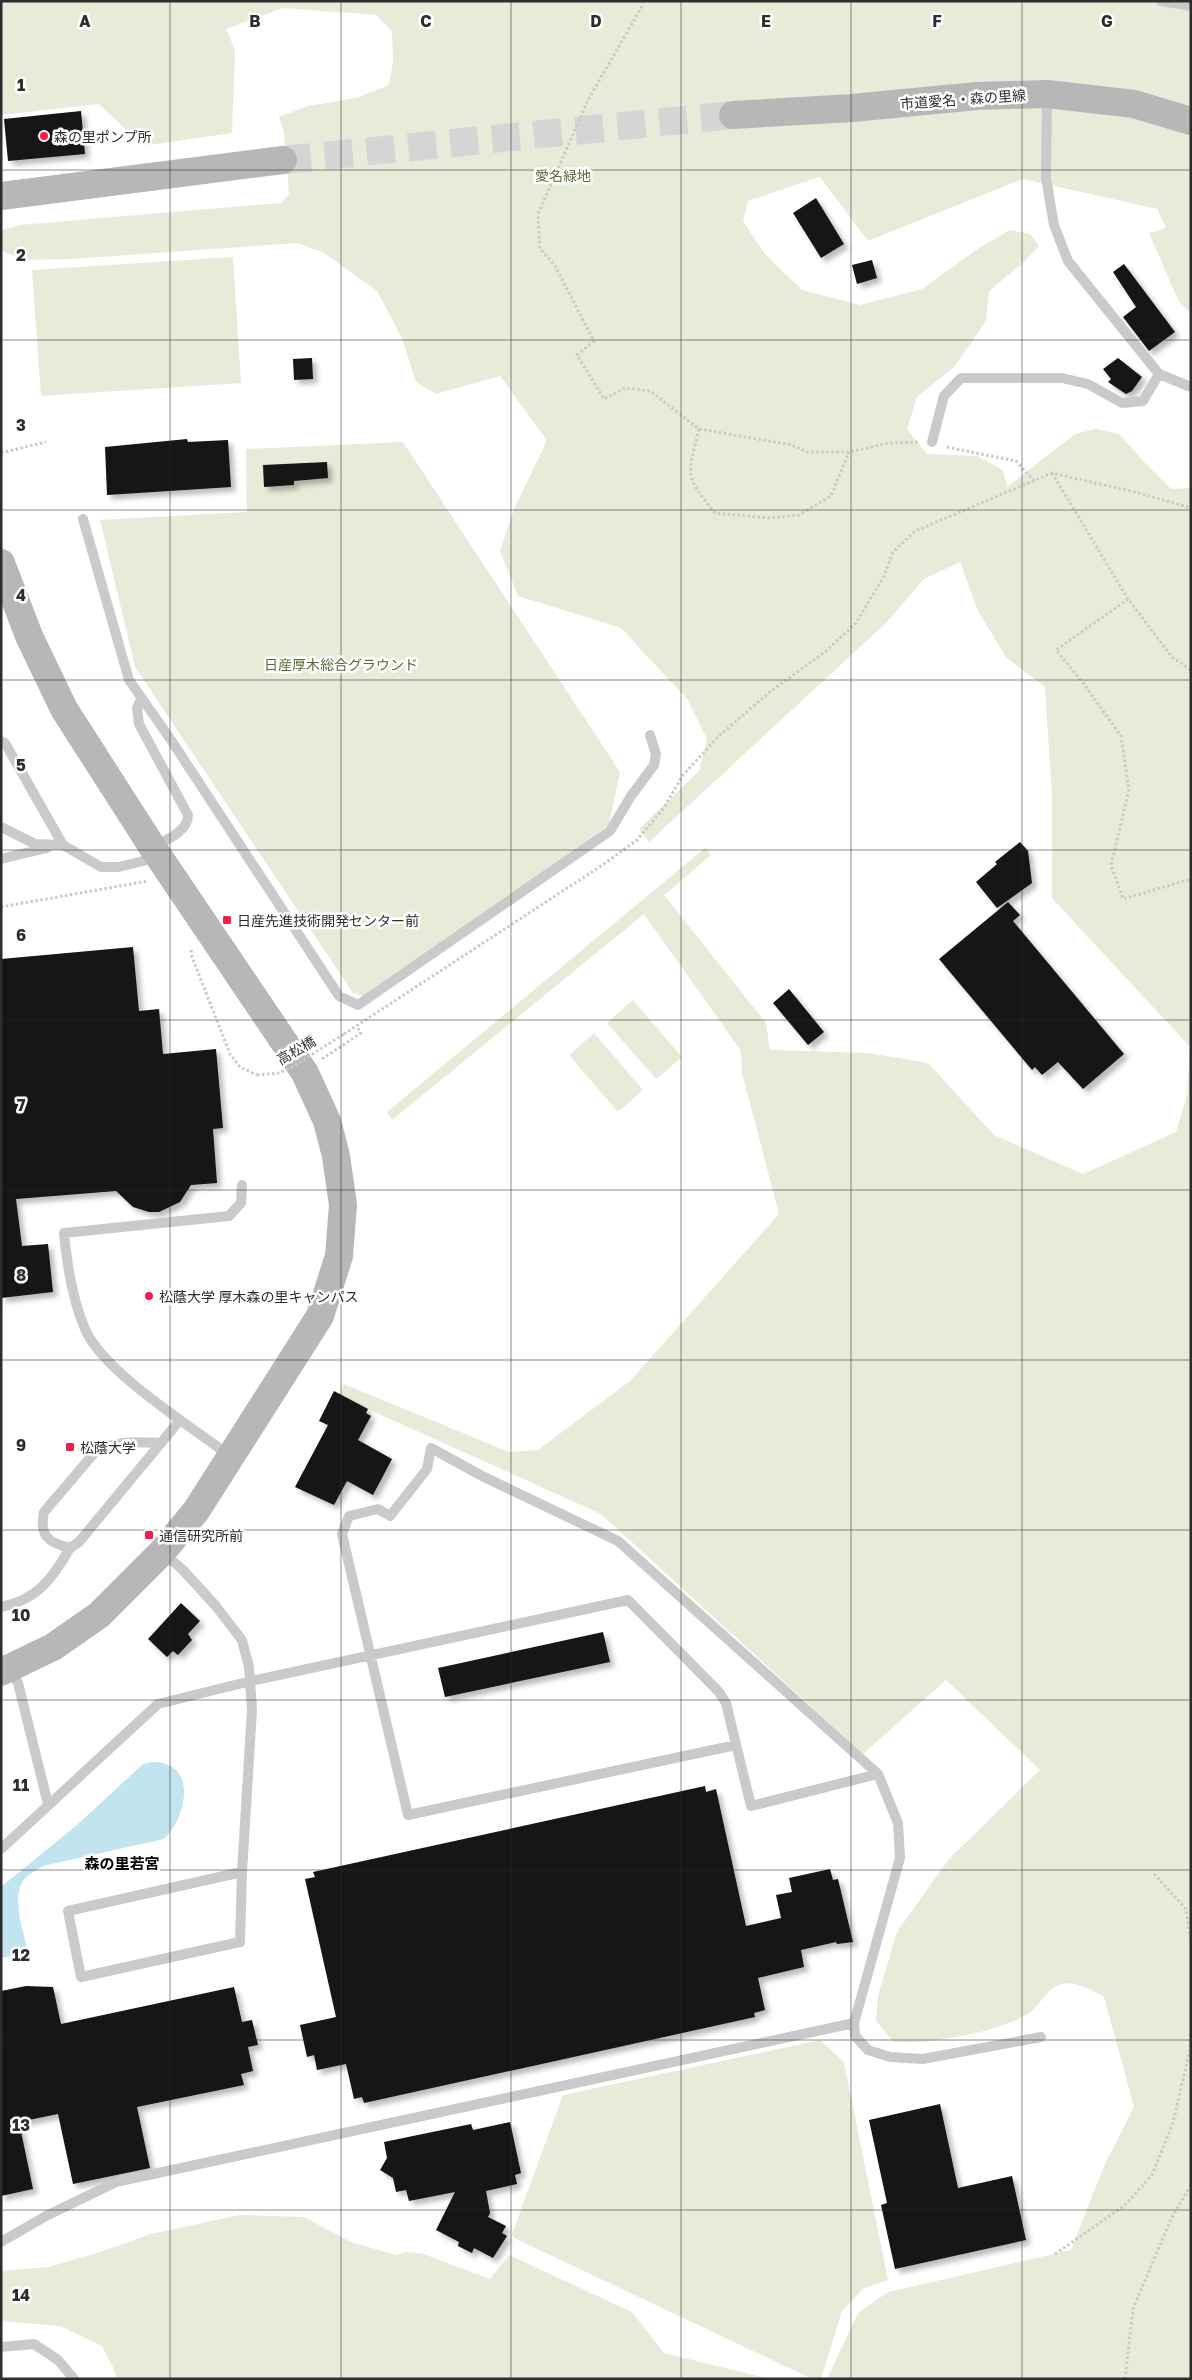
<svg xmlns="http://www.w3.org/2000/svg" width="1192" height="2380" font-family="'Golos Text','Noto Sans JP',sans-serif">
<defs>
<filter id="shadow"><feDropShadow dx="4.5" dy="4.5" stdDeviation="2.5" flood-color="#0004"/></filter>
</defs>
<rect width="100%" height="100%" fill="#fff"/>
<!-- green -->
<path fill="#e6ecd8" d="M1 1H1191V314L1178 300 1149 233 1166 228 1157 209 1023 179 868 241 820 177 748 201 743 221 765 254 802 290 860 305 922 289 976 250 1010 230 1030 234 1039 246 1023 263 989 291 986 321 955 366 917 397 907 429 927 454 977 456 1003 470 1007 487 1075 434 1096 429 1119 434 1145 463 1171 489 1191 488V2379H827L858 2313 888 2292 1071 2250 1104 2166 1134 2107 1104 1997C1090 1990 1073 1978 1057 1986 1045 1991 1038 2009 1026 2015 997 2032 928 2045 894 2042L876 2021 878 1995 897 1932 949 1859 1040 1770 946 1680 863 1754 601 1514 339 1396 344 1384 509 1452 538 1450 630 1381 779 1214 742 1073 741 1051 644 914 392 1120 387 1112 705 848 711 855 664 895 766 1023 770 1050 868 1053 928 1063 994 1135 1083 1174 1176 1132 1187 1095 1190 1047 1052 898V798L1045 687 1006 657 978 611 960 562 924 579 886 623 649 842 639 829 699 771 707 739 687 699 621 628 518 596 500 551 514 509 544 447 546 439 500 376 436 394 416 382 402 338 377 291 324 253 297 243 71 259 23 260 1 250V230L20 225 281 203 289 194 284 133 279 117 308 106 356 98 389 85 393 61 392 31 376 15 283 8 226 29 235 50 232 133 143 146 99 104 1 115Z
M233 257 241 383 41 396 32 270Z
M403 442 620 772 609 825 366 997 353 993 135 667 100 520 247 512 246 449Z
M633 1000 682 1057 656 1079 607 1023Z
M594 1033 643 1090 618 1112 569 1055Z
M820 2040 844 2062 888 2280 863 2289 842 2311 821 2379H812L514 2238 512 2234 563 2095Z
M239 2215 304 2217 351 2242 396 2255 406 2252 421 2253 490 2279 509 2255 632 2312 664 2353 770 2379H116L115 2371 102 2346 60 2326 1 2321V2271L49 2267 100 2252 151 2234Z"/>
<!-- water -->
<path fill="#c2e4ee" d="M150 1762C198 1760 188 1816 164 1839L43 1866C38 1869 31 1873 26 1877 9 1896 24 1931 28 1953L1 1958V1887L77 1825 142 1765Z"/>
<!-- building -->
<path fill="#141414" filter="url(#shadow)" d="M81 111 85 154 8 161 4 119Z
M816 198 844 244 821 258 793 213Z
M872 260 877 278 857 284 852 265Z
M1124 264 1175 332 1149 351 1123 317 1136 307 1113 272Z
M312 358 313 379 294 380 293 359Z
M1118 358 1142 377 1132 391 1126 394 1108 382 1111 379 1103 369Z
M187 439 188 442 228 440 231 487 107 495 105 447Z
M327 462 328 478 294 481V485L264 487 263 465Z
M1020 842 1028 851 1032 883 997 908 976 882 997 864 995 862Z
M1008 902 1020 915 1013 921 1124 1054 1083 1089 1058 1062 1042 1075 1035 1067 1032 1070 939 959Z
M133 947 139 1011 159 1009 163 1054 216 1049 223 1128 213 1129 217 1183 191 1185 180 1202 159 1212H149L133 1207 116 1191 16 1199 22 1246 48 1244 53 1292 1 1298V959Z
M789 989 824 1032 808 1045 773 1003Z
M334 1391 368 1409 366 1413 371 1416 358 1440 392 1459 373 1495 347 1481 334 1505 295 1487 328 1425 319 1421Z
M181 1603 200 1621 188 1634 192 1640 178 1655 173 1651 167 1657 148 1639Z
M603 1632 610 1662 445 1697 438 1668Z
M705 1786 706 1792 716 1789 746 1926 781 1918 776 1895 792 1892 789 1878 830 1869 833 1880 838 1879 853 1942 837 1944 836 1942 801 1950 804 1967 758 1978 765 2010 754 2013 755 2017 364 2103 362 2097 354 2099 346 2064 317 2070 314 2055 307 2057 300 2025 336 2017 305 1879 315 1877 313 1872Z
M26 1986 53 1987 61 2024 234 1987 242 2022 252 2020 258 2045 248 2047 253 2071 241 2074 244 2085 137 2107 150 2168 73 2184 58 2114 19 2122 33 2189 1 2196V1991Z
M940 2104 958 2188 1012 2176 1026 2240 895 2269 881 2205 887 2203 869 2120Z
M510 2122 521 2173 515 2175 517 2184 486 2191 490 2213 488 2217 506 2226 502 2233 507 2236 493 2258 474 2248 472 2253 458 2246 459 2242 436 2230 455 2192 409 2201 406 2190 396 2192 393 2178 380 2170 387 2158 384 2142 471 2124 473 2130Z"/>
<g fill="none" stroke-linecap="round" stroke-linejoin="round">
<!-- secondary-tunnel -->
<path stroke="#d5d5d5" stroke-width="28" stroke-dasharray="28 14" stroke-linecap="butt" d="M283 160 733 115"/>
<!-- path -->
<path stroke="#cacaca" stroke-width="3" stroke-dasharray="2.5 2.5" stroke-linecap="butt" d="M643 1 641 8 588 100 538 214 540 249 554 264 594 341 577 355 604 399 625 388 650 391 699 429 792 445 807 452H849L890 443 919 442
M699 429C688 476 683 474 715 513L769 518 799 515 831 496 849 452
M947 447 1016 461 1034 481
M1 453 46 442
M1052 473 1128 599 1172 657 1191 670
M1128 599 1056 650 1083 683 1121 736 1129 790 1111 865 1123 899 1191 879
M1 907 148 881
M191 950 192 957 230 1054 240 1067 257 1075
M344 1034 604 864 637 840 663 809 683 775 720 735 771 691 825 652 856 623 884 576 893 552 915 531 1052 473 1139 493 1191 508
M322 1059 361 1033 357 1027
M1154 1874 1186 1909 1191 1942
M1055 2254 1124 2206 1152 2175 1173 2123 1189 2054 1191 2031
M1125 2379 1133 2309 1171 2219 1191 2185"/>
<!-- lane -->
<path stroke="#cacaca" stroke-width="10" d="M1161 1 1191 6
M1047 95 1046 178 1054 225 1068 261 1159 374 1191 387
M932 442 944 396 961 378H1062L1088 384 1122 403 1143 401 1159 374
M83 519 129 680 171 740 339 996 358 1005 610 831 631 796 654 765 656 754 650 735
M141 699 137 708 139 724 188 815C188 832 166 840 153 847
M1 741 5 743 63 845 101 867H119L143 861 156 854
M1 827 35 844 63 845
M1 859 47 848
M160 1443C138 1442 116 1440 96 1451L44 1512C39 1535 48 1543 70 1548L79 1542 180 1420
M230 1456C191 1426 104 1373 85 1329 72 1299 67 1265 64 1233L229 1216 241 1203 242 1185
M163 1553 182 1569 215 1605 242 1640 249 1667 252 1710 242 1872 240 1942 81 1977 68 1911 242 1872
M1 1607C37 1600 53 1578 70 1548
M10 1670 18 1683 48 1804
M736 1745 408 1815 342 1534 349 1516 378 1509 390 1516 427 1469 431 1448 482 1476 618 1541 878 1774 898 1823 900 1858 854 2023 855 2036 868 2050 890 2057 923 2059 1041 2037
M1 1849 158 1704 251 1681 628 1600 719 1692 726 1703 751 1806 878 1774
M1 2242 46 2216 116 2182 854 2023
M1 2347 34 2344 58 2360 74 2379"/>
<!-- secondary -->
<path stroke="#b7b7b7" stroke-width="28" d="M733 115 852 108 977 96 1047 94 1134 104 1191 121
M1 196 283 160
M1 563 29 636 64 709 153 848 305 1073 327 1121 336 1156 343 1205 339 1256 320 1316 196 1511 162 1552 99 1615 53 1647 1 1672"/>
<!-- path-bridge -->
<path stroke="#cacaca" stroke-width="3" stroke-dasharray="2.5 2.5" stroke-linecap="butt" d="M257 1075 279 1073 291 1068 344 1034"/>
</g>
<!-- grid -->
<path fill="none" stroke="#2d2d2d" stroke-width="1" stroke-opacity="0.55" d="M170 1V2379M341 1V2379M511 1V2379M681 1V2379M851 1V2379M1022 1V2379M1 170H1191M1 340H1191M1 510H1191M1 680H1191M1 850H1191M1 1020H1191M1 1190H1191M1 1360H1191M1 1530H1191M1 1700H1191M1 1870H1191M1 2040H1191M1 2210H1191"/>
<!-- markers -->
<g fill="#f51d4e" stroke="#fff" stroke-width="2">
<circle cx="44" cy="136" r="5"/>
<rect x="222" y="915" width="10" height="10" rx="2.5"/>
<circle cx="149" cy="1296" r="5"/>
<rect x="65" y="1442" width="10" height="10" rx="2.5"/>
<rect x="144" y="1530" width="10" height="10" rx="2.5"/>
</g>
<g text-anchor="middle" dominant-baseline="central" stroke-width="5" stroke-linejoin="round" paint-order="stroke">
<!-- street labels -->
<g font-size="14" fill="#2d2d2d" stroke="#fff">
<text transform="translate(963 99) rotate(-4)">市道愛名・森の里線</text>
<text transform="translate(296 1050) rotate(-30)">高松橋</text>
</g>
<!-- poi labels -->
<g font-size="14" fill="#2d2d2d" stroke="#fff" text-anchor="start">
<text x="54" y="136">森の里ポンプ所</text>
<text x="237" y="920">日産先進技術開発センター前</text>
<text x="159" y="1296">松蔭大学 厚木森の里キャンパス</text>
<text x="80" y="1447">松蔭大学</text>
<text x="159" y="1535">通信研究所前</text>
</g>
<!-- park labels -->
<g font-size="14" fill="#586c36" stroke="#fff">
<text x="563" y="175">愛名緑地</text>
<text x="341" y="664">日産厚木総合グラウンド</text>
</g>
<!-- neighbourhood labels -->
<g font-size="15" font-weight="bold" fill="#000" stroke="#fff">
<text x="122" y="1863">森の里若宮</text>
</g>
</g>
<g font-size="16" text-anchor="middle" font-weight="bold" fill="#2d2d2d" stroke="#fff" stroke-width="5" stroke-linejoin="round" paint-order="stroke">
<text x="85" y="27">A</text>
<text x="255" y="27">B</text>
<text x="426" y="27">C</text>
<text x="596" y="27">D</text>
<text x="766" y="27">E</text>
<text x="937" y="27">F</text>
<text x="1107" y="27">G</text>
<text x="21" y="91">1</text>
<text x="21" y="261">2</text>
<text x="21" y="431">3</text>
<text x="21" y="601">4</text>
<text x="21" y="771">5</text>
<text x="21" y="941">6</text>
<text x="21" y="1111">7</text>
<text x="21" y="1281">8</text>
<text x="21" y="1451">9</text>
<text x="21" y="1621">10</text>
<text x="21" y="1791">11</text>
<text x="21" y="1961">12</text>
<text x="21" y="2131">13</text>
<text x="21" y="2301">14</text>
</g>
<!-- border -->
<rect width="1192" height="2380" fill="none" stroke="#2d2d2d" stroke-width="5"/>
</svg>
